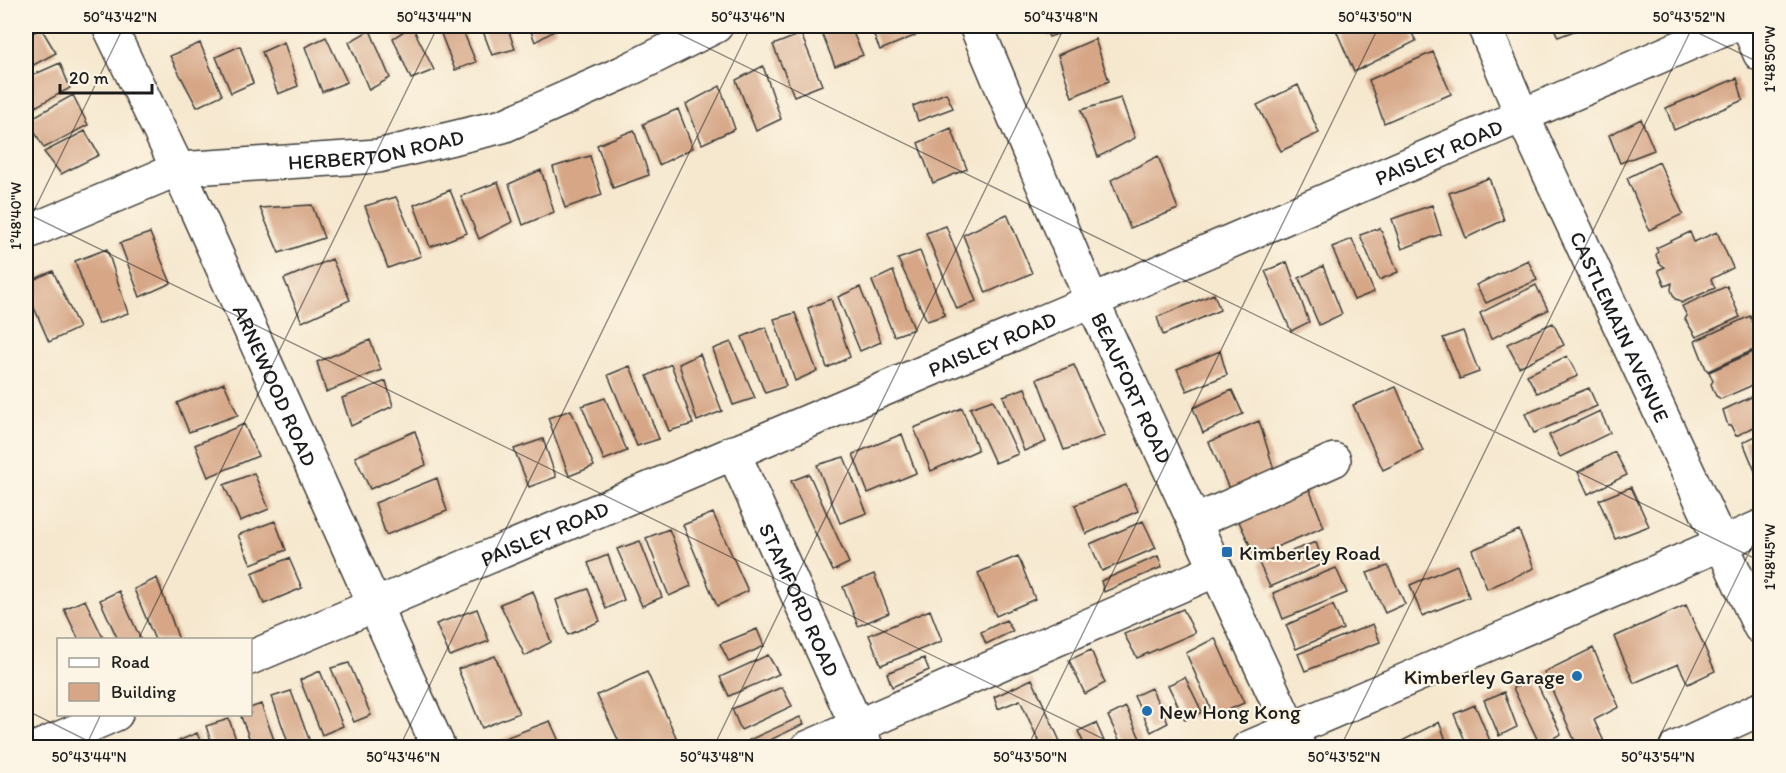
<svg xmlns="http://www.w3.org/2000/svg" width="1786" height="773" font-family="Itim,sans-serif">
<rect width="100%" height="100%" fill="#fcf5e5"/>
<filter id="ink" filterUnits="userSpaceOnUse"><feTurbulence type="fractalNoise" baseFrequency=".0167" numOctaves="2"/><feDisplacementMap in="SourceGraphic" scale="12" xChannelSelector="R" yChannelSelector="G"/><feConvolveMatrix kernelMatrix="1 2 1 2 8 2 1 2 1" color-interpolation-filters="sRGB"/></filter>
<filter id="wash" filterUnits="userSpaceOnUse"><feTurbulence type="fractalNoise" baseFrequency=".008" numOctaves="4" result="noise"/><feDisplacementMap in="SourceGraphic" scale="24" xChannelSelector="R" yChannelSelector="G"/><feGaussianBlur stdDeviation="1.35" result="paint"/><feColorMatrix in="noise" values="0 0 0 0 0 0 0 0 0 0 0 0 0 0 0 0 0 1.4 0 .05"/><feComposite in="paint" operator="in"/></filter>
<g filter="url(#wash)">
<rect width="100%" height="100%" fill="#f6e8cf"/>
<g id="blocks">
<!-- building -->
<path fill="#d6a686" d="M412 26 434 70 411 79 393 38Z
M438 26H461L476 62 455 70Z
M481 26H507L515 49 492 55Z
M529 26H554L556 30 535 42Z
M819 26H850L863 55 835 66Z
M870 26H922L924 32 880 50Z
M1045 26H1080L1049 37Z
M1346 26H1408L1416 41 1354 72 1336 30Z
M1553 26H1587L1558 37Z
M41 28 56 53 26 69V37Z
M370 30 390 78 369 90 349 42Z
M801 34 822 85 794 96 773 45Z
M326 37 347 82 322 92 305 47Z
M1095 39 1109 81 1072 97 1058 55Z
M284 42 298 86 278 94 262 52Z
M200 43 222 95 197 107 170 56Z
M240 46 253 83 231 93 216 57Z
M1433 52 1451 94 1384 123 1369 80Z
M60 63 70 88 26 112V78Z
M763 66 781 119 756 131 736 80Z
M1737 78 1743 100 1674 130 1666 108Z
M1298 85 1319 133 1281 151 1257 105Z
M720 86 735 129 702 144 686 104Z
M946 93 953 108 918 121 913 106Z
M73 95 88 125 44 148 28 120Z
M1121 98 1135 138 1098 157 1081 110Z
M678 109 693 148 659 165 643 124Z
M1641 119 1654 150 1620 163 1609 135Z
M951 128 967 169 933 183 918 143Z
M634 130 649 175 613 188 597 145Z
M85 131 99 155 61 174 44 152Z
M590 156 602 195 565 208 553 167Z
M1158 156 1178 209 1130 228 1111 180Z
M1659 162 1683 214 1649 230 1627 178Z
M541 170 554 212 523 225 509 184Z
M1489 178 1504 220 1466 238 1449 193Z
M498 182 512 222 479 239 461 196Z
M450 190 467 233 430 247 414 205Z
M396 197 421 256 388 268 365 206Z
M312 205 324 238 279 253 260 208Z
M1432 205 1441 234 1402 249 1392 219Z
M1007 214 1032 273 986 293 963 235Z
M946 226 976 301 957 309 926 233Z
M1380 228 1398 272 1379 280 1360 235Z
M1690 232 1694 242 1717 232 1733 268 1711 279 1715 288 1681 303 1679 300 1675 299 1671 290 1672 283 1665 286 1658 270 1665 267 1659 263 1656 255 1658 251 1656 248Z
M150 233 171 283 140 297 120 243Z
M1352 239 1374 292 1354 300 1332 247Z
M107 249 128 313 98 324 75 261Z
M920 251 945 315 927 321 898 259Z
M332 259 350 300 302 322 284 279Z
M1528 260 1537 280 1486 303 1476 285Z
M1287 262 1309 322 1291 331 1265 271Z
M1323 266 1342 314 1319 325 1299 278Z
M53 271 79 328 49 342 26 289V283Z
M893 271 914 329 894 336 872 281Z
M1536 285 1548 310 1491 339 1480 313Z
M1727 286 1740 317 1696 337 1685 319 1687 316 1682 306Z
M860 287 881 342 860 351 838 297Z
M1214 294 1220 310 1163 335 1157 317Z
M831 299 850 357 827 368 808 308Z
M795 313 817 371 795 381 774 319Z
M1750 316 1760 341V347L1708 371 1706 369 1695 341Z
M1553 323 1564 345 1519 367 1507 344Z
M766 327 786 386 765 393 742 337Z
M1463 331 1479 372 1460 379 1443 338Z
M370 340 381 370 326 392 317 362Z
M731 342 755 398 733 405 713 349Z
M1760 349V382L1721 399 1716 396 1711 384 1713 381 1709 372Z
M1220 351 1227 375 1187 391 1177 369Z
M700 354 722 411 697 421 679 364Z
M1567 356 1578 376 1537 393 1527 375Z
M671 364 693 424 669 431 647 376Z
M1074 365 1105 436 1064 450 1037 379Z
M630 366 659 439 637 446 608 375Z
M386 381 393 406 351 426 342 398Z
M224 383 238 415 189 432 177 403Z
M1396 387 1423 451 1383 470 1353 405Z
M1025 388 1046 442 1024 451 1003 396Z
M1589 388 1597 406 1534 433 1525 414Z
M1232 390 1243 414 1203 433 1193 408Z
M1760 393V424L1736 436 1731 426H1728L1723 410Z
M605 398 627 451 604 460 582 406Z
M993 400 1018 454 995 463 970 408Z
M962 408 978 450 931 471 914 428Z
M571 410 594 466 569 476 548 418Z
M1600 411 1610 433 1560 457 1549 435Z
M1259 421 1277 479 1233 498 1209 442Z
M244 424 258 456 208 477 195 445Z
M415 431 426 465 370 489 355 457Z
M902 434 916 473 868 493 853 454Z
M1760 434V483L1743 442Z
M543 439 556 477 529 487 514 449Z
M1615 452 1627 475 1588 494 1578 472Z
M844 457 867 513 840 523 817 465Z
M254 473 269 509 240 521 224 485Z
M809 474 849 563 833 571 791 481Z
M437 478 447 511 386 535 375 503Z
M1126 485 1138 511 1086 534 1075 505Z
M1308 486 1324 527 1255 556 1235 513Z
M1631 487 1649 526 1615 539 1599 500Z
M713 513 748 591 717 606 683 525Z
M275 521 286 550 251 564 238 535Z
M1143 521 1156 548 1102 571 1090 544Z
M669 529 691 586 669 596 646 538Z
M1519 530 1534 568 1487 589 1472 550Z
M640 541 662 597 642 606 617 549Z
M1316 542 1323 564 1270 587 1259 563Z
M608 555 624 600 606 609 588 563Z
M1018 556 1035 599 996 616 978 573Z
M1158 556 1162 567 1104 592 1101 581Z
M289 558 302 588 264 604 252 573Z
M1457 565 1469 597 1422 616 1410 585Z
M1388 566 1405 604 1385 613 1367 573Z
M1336 568 1347 593 1283 619 1273 593Z
M874 574 889 613 858 626 843 587Z
M157 578 179 640H155L134 589Z
M588 589 600 621 568 635 556 600Z
M119 591 141 640H118L100 600Z
M533 591 551 642 525 656 500 604Z
M85 600 104 640H79L64 609Z
M1333 605 1343 629 1296 649 1286 625Z
M1686 605 1715 671 1688 684 1678 664 1634 683 1614 637Z
M477 609 489 641 450 656 436 624Z
M1183 609 1195 633 1137 658 1124 634Z
M930 610 942 641 881 665 869 635Z
M1006 620 1013 631 986 644 981 632Z
M1373 624 1380 642 1305 671 1298 654Z
M757 629 764 646 729 662 720 644Z
M1215 638 1244 703 1214 716 1186 653Z
M1593 648 1619 707 1594 720 1607 748H1578L1544 672Z
M1091 650 1105 683 1085 694 1069 660Z
M768 655 779 674 729 696 720 677Z
M495 656 519 713 482 728 458 669Z
M924 658 929 670 892 687 887 673Z
M349 663 371 715 354 722 331 668Z
M320 671 343 726 322 735 300 680Z
M647 672 681 748H622L597 695Z
M1185 677 1202 712 1185 720 1168 685Z
M1032 679 1063 748H1042L1020 700 998 709 994 697Z
M1535 679 1561 734 1540 745 1513 688Z
M782 687 792 706 741 730 732 709Z
M1151 688 1168 723 1151 732 1134 696Z
M291 691 309 739 290 748 272 697Z
M1504 692 1517 727 1499 736 1484 700Z
M261 704 277 748H253L240 714H250V708Z
M1475 705 1493 748H1468L1454 714Z
M1126 707 1142 743 1132 748H1123L1108 716Z
M800 717 804 724 753 748 749 740Z
M229 719 239 748H213L206 726Z
M550 721 562 748H485L484 746Z
M1439 722 1449 748H1393L1392 746Z
M1096 723 1107 748H1086L1078 731Z
M197 733 203 748H178L176 742Z"/>
</g>
</g>
<g filter="url(#ink)">
<use href="#blocks" fill-opacity="0" stroke="#3d3b37" stroke-width="1.5"/>
<g fill="none" stroke-linecap="round" stroke-linejoin="round">
<defs>
<g id="minor">
<path id="s1" d="M109 26 178 169 439 748"/>
<path id="s2" d="M976 26 1092 301 1299 748"/>
<path id="s3" d="M1484 26 1522 115 1760 627"/>
<path d="M1748 26 1760 54"/>
<path id="s4" d="M26 233 178 169 378 156 503 126 622 73 716 26"/>
<path id="s5" d="M733 452 866 746"/>
<path d="M1194 522 1334 460"/>
<path id="s6" d="M250 658 1092 301 1730 26"/>
<path d="M37 748 116 714"/>
<path d="M807 748 1216 570"/>
<path d="M1248 748 1760 527"/>
<path d="M1676 748 1760 709"/>
</g>
</defs>
<!-- minor casing -->
<use href="#minor" stroke="#3d3b37" stroke-width="36"/>
<!-- minor -->
<use href="#minor" stroke="#fff" stroke-width="33"/>
</g>
</g>
<!-- ticks -->
<path fill="none" stroke="#1c1c1c" stroke-width="1.5" stroke-opacity="0.45" d="M663 26 1760 561M1684 26 1760 63M26 213 1122 748M26 227 124 26M138 640 438 26M26 710 102 748M85 748 101 714M399 748 751 26M713 748 1065 26M1027 748 1379 26M1340 748 1693 26M1654 748 1760 530"/>
<!-- markers -->
<g fill="#1f6fb2" stroke="#fcf5e5" stroke-width="2">
<rect x="1221" y="546" width="12" height="12" rx="3"/>
<circle cx="1577" cy="676" r="6"/>
<circle cx="1147" cy="711" r="6"/>
</g>
<g text-anchor="middle" dominant-baseline="central" stroke-width="4.5" stroke-linejoin="round" paint-order="stroke">
<!-- street labels -->
<g font-size="21" fill="#1c1c1c" stroke="#fcf5e5">
<text stroke="none"><textPath href="#s4" startOffset="364">HERBERTON ROAD</textPath></text>
<text stroke="none"><textPath href="#s6" startOffset="1292">PAISLEY ROAD</textPath></text>
<text stroke="none"><textPath href="#s3" startOffset="330">CASTLEMAIN AVENUE</textPath></text>
<text stroke="none"><textPath href="#s6" startOffset="806">PAISLEY ROAD</textPath></text>
<text stroke="none"><textPath href="#s1" startOffset="396">ARNEWOOD ROAD</textPath></text>
<text stroke="none"><textPath href="#s2" startOffset="394">BEAUFORT ROAD</textPath></text>
<text stroke="none"><textPath href="#s6" startOffset="320">PAISLEY ROAD</textPath></text>
<text stroke="none"><textPath href="#s5" startOffset="162">STAMFORD ROAD</textPath></text>
</g>
<!-- poi labels -->
<g font-size="21" fill="#1c1c1c" stroke="#fcf5e5" text-anchor="start">
<text x="1239" y="552">Kimberley Road</text>
<text x="1565" y="676" text-anchor="end">Kimberley Garage</text>
<text x="1159" y="711">New Hong Kong</text>
</g>
</g>
<!-- margin -->
<rect width="1786" height="773" fill="none" stroke="#fcf5e5" stroke-width="66"/>
<!-- legend -->
<rect x="57" y="638" width="195" height="78" fill="#fcf5e5" stroke="#a29e95" stroke-width="1.5"/>
<rect x="69" y="658" width="30" height="9" fill="#ffffff" stroke="#a29e95" stroke-width="1.5"/>
<text x="111" y="668" font-size="18" fill="#1c1c1c">Road</text>
<rect x="69" y="683" width="30" height="18" fill="#d6a686" stroke="#a29e95" stroke-width="1.5"/>
<text x="111" y="698" font-size="18" fill="#1c1c1c">Building</text>
<!-- scale -->
<path d="M60 84v9h92v-9" fill="none" stroke="#1c1c1c" stroke-width="3"/>
<text x="69" y="84" font-size="18" fill="#1c1c1c" stroke="#fcf5e5" stroke-width="4.5" paint-order="stroke">20 m</text>
<rect x="33" y="33" width="1720" height="707" fill="none" stroke="#1c1c1c" stroke-width="2"/>
<g font-size="15" text-anchor="middle" fill="#1c1c1c">
<text x="120" y="22">50°43'42"N</text>
<text x="434" y="22">50°43'44"N</text>
<text x="748" y="22">50°43'46"N</text>
<text x="1061" y="22">50°43'48"N</text>
<text x="1375" y="22">50°43'50"N</text>
<text x="1689" y="22">50°43'52"N</text>
<text transform="translate(1770 59) rotate(-90)" y="5">1°48'50"W</text>
<text transform="translate(16 216) rotate(-90)" y="5">1°48'40"W</text>
<text transform="translate(1770 557) rotate(-90)" y="5">1°48'45"W</text>
<text x="89" y="762">50°43'44"N</text>
<text x="403" y="762">50°43'46"N</text>
<text x="717" y="762">50°43'48"N</text>
<text x="1030" y="762">50°43'50"N</text>
<text x="1344" y="762">50°43'52"N</text>
<text x="1658" y="762">50°43'54"N</text>
</g>
</svg>
